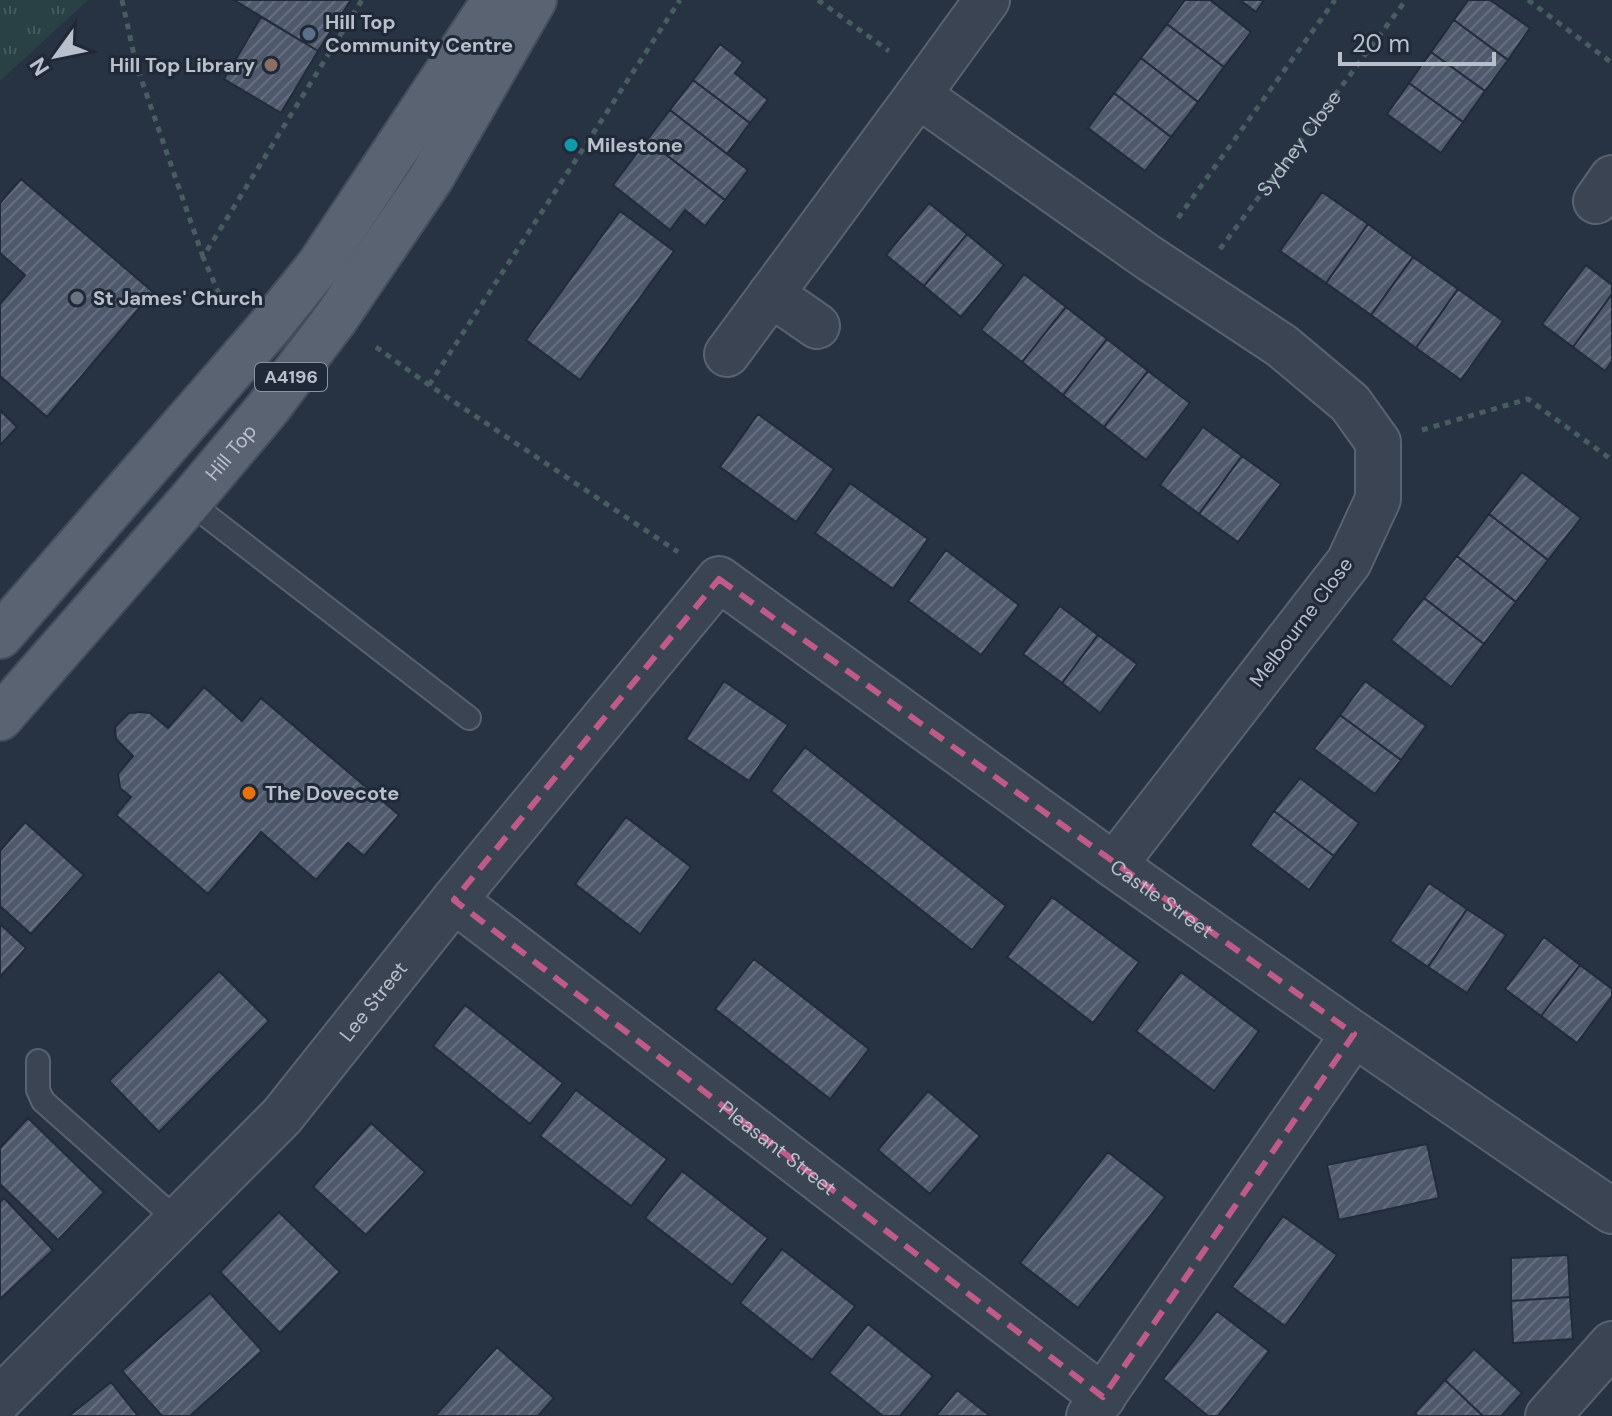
<svg xmlns="http://www.w3.org/2000/svg" width="1612" height="1416" font-family="'DM Sans',sans-serif">
<defs>
<pattern id="grass-tufts" width="24" height="20" patternUnits="userSpaceOnUse" patternTransform="scale(2)"><rect width="24" height="20" fill="#294044"/><path d="M3 7l-1-3M5 7V3M7 7l1-3M15 17l-1-3M17 17v-4M19 17l1-3" fill="none" stroke="#465a5e"/></pattern>
<pattern id="building-hatch" width="6" height="6" patternUnits="userSpaceOnUse" patternTransform="scale(2)"><rect width="6" height="6" fill="#4e596c"/><path d="M-1 1l2-2M0 6l6-6M5 7l2-2" fill="none" stroke="#656f80"/></pattern>
</defs>
<rect width="100%" height="100%" fill="#273243"/>
<!-- grass -->
<path fill="url(#grass-tufts)" d="M0 0H88L0 81Z"/>
<!-- building -->
<path fill="url(#building-hatch)" stroke="#222b3a" stroke-width="2" d="M234 0H351L318 51Z
M1185 0H1210L1251 32 1224 67 1167 24Z
M1240 0H1264L1256 12Z
M1468 0H1490L1530 28 1508 60 1454 20Z
M261 17 318 51 281 113 224 79Z
M1454 20 1508 60 1485 91 1431 52Z
M1167 24 1224 67 1198 102 1141 58Z
M720 44 743 62 735 73 768 100 750 123 693 80Z
M1431 52 1485 91 1463 122 1409 83Z
M1141 58 1198 102 1171 137 1114 93Z
M693 80 750 123 727 154 670 110Z
M1409 83 1463 122 1441 153 1387 114Z
M1114 93 1171 137 1145 171 1088 128Z
M670 110 748 170 725 200 647 140Z
M647 140 725 200 705 226 685 210 670 230 613 185Z
M21 179 153 292 47 417 0 376V304L25 275 0 253V203Z
M1322 192 1368 224 1326 283 1280 251Z
M929 203 967 234 924 286 886 255Z
M620 211 674 251 580 380 526 340Z
M1368 224 1413 257 1371 315 1326 283Z
M967 234 1004 265 961 317 924 286Z
M1413 257 1458 289 1416 348 1371 315Z
M1586 265 1612 285V294L1573 347 1542 324Z
M1024 274 1066 307 1022 362 981 330Z
M1458 289 1503 321 1461 380 1416 348Z
M1612 294V361L1605 371 1573 347Z
M1066 307 1107 339 1063 395 1022 362Z
M1107 339 1148 371 1104 427 1063 395Z
M1148 371 1190 403 1146 460 1104 427Z
M0 410 17 427 0 445Z
M758 414 834 469 796 522 720 467Z
M1203 427 1242 456 1199 514 1160 485Z
M1242 456 1281 484 1238 542 1199 514Z
M1522 472 1581 518 1548 560 1489 514Z
M850 483 928 539 893 589 815 533Z
M1489 514 1548 560 1516 602 1457 556Z
M946 550 1019 605 981 655 908 601Z
M1457 556 1516 602 1484 644 1424 598Z
M1424 598 1484 644 1451 687 1391 640Z
M1060 606 1098 635 1062 683 1023 654Z
M1098 635 1137 664 1100 713 1062 683Z
M724 681 788 725 749 781 686 739Z
M1365 681 1426 726 1401 760 1340 715Z
M204 687 242 721 261 698 399 815 364 856 348 843 316 880 261 832 208 894 116 815 131 797 120 788 118 774 133 756 116 739 115 727 129 713 142 712 150 713 168 728Z
M1340 715 1401 760 1375 794 1314 749Z
M805 747 1006 906 972 950 771 791Z
M1300 778 1359 823 1334 856 1274 811Z
M1274 811 1334 856 1309 890 1250 845Z
M626 817 691 867 640 934 575 884Z
M25 822 84 875 31 934 0 906V851Z
M1429 883 1467 909 1428 967 1390 941Z
M1052 897 1139 962 1093 1023 1007 957Z
M1467 909 1506 935 1467 993 1428 967Z
M0 924 26 948 0 977Z
M1544 937 1580 965 1541 1016 1505 989Z
M754 959 869 1049 830 1099 715 1009Z
M1580 965 1612 989V996L1577 1043 1541 1016Z
M219 971 269 1021 159 1132 109 1081Z
M1181 972 1259 1031 1214 1091 1136 1031Z
M465 1005 563 1083 530 1124 433 1046Z
M576 1090 667 1159 631 1206 540 1136Z
M928 1091 980 1136 930 1194 878 1150Z
M28 1118 104 1192 58 1240 0 1184V1148Z
M371 1123 425 1172 366 1235 313 1187Z
M1427 1144 1439 1198 1339 1220 1327 1165Z
M1108 1152 1165 1197 1078 1308 1020 1263Z
M682 1171 768 1238 732 1285 645 1218Z
M4 1198 53 1250 0 1299V1202Z
M279 1212 340 1272 280 1333 220 1272Z
M1283 1216 1337 1255 1285 1326 1232 1287Z
M782 1249 855 1306 812 1360 740 1303Z
M1568 1255 1570 1297 1511 1301V1258Z
M210 1293 262 1351 190 1416H162L122 1371Z
M1570 1297 1573 1339 1513 1343 1511 1301Z
M1217 1311 1269 1351 1218 1416H1208L1163 1379Z
M868 1324 933 1376 900 1416H883L829 1373Z
M497 1347 554 1398 538 1416H435Z
M1474 1349 1522 1393 1501 1416H1483L1445 1380Z
M1445 1380 1483 1416H1418L1415 1413Z
M111 1382 138 1416H69Z
M957 1390 990 1416H936Z"/>
<g fill="none" stroke-linecap="round" stroke-linejoin="round">
<defs>
<path id="lane" d="M189 502 469 718
M38 1061V1090L43 1101 178 1221"/>
<g id="street">
<path d="M987 0 918 95 1149 258 1282 346 1350 403 1378 442V499L1349 562 1114 865"/>
<path d="M1596 201 1612 178"/>
<path d="M771 294 817 326"/>
<path d="M727 354 918 95"/>
<path id="s2" d="M454 900 1103 1397"/>
<path id="s3" d="M0 1399 282 1116 454 900 719 579 1114 865 1354 1034 1612 1211"/>
<path d="M1089 1416 1354 1034"/>
<path d="M1548 1416 1612 1344"/>
</g>
<g id="primary">
<path d="M0 636 271 325 320 264 495 0"/>
<path id="s4" d="M0 718 189 502 268 408 336 318 431 178 534 0"/>
</g>
</defs>
<!-- lane casing -->
<use href="#lane" stroke="#5a6270" stroke-width="26"/>
<!-- street casing -->
<use href="#street" stroke="#5a6270" stroke-width="48"/>
<!-- primary casing -->
<use href="#primary" stroke="#454d5c" stroke-width="48"/>
<!-- path -->
<g stroke="#485d60" stroke-width="5" stroke-dasharray="6 6" stroke-linecap="butt">
<path d="M122 0 136 64 203 257"/>
<path d="M818 0 889 51"/>
<path d="M1528 0 1612 63"/>
<path d="M1178 218 1335 0"/>
<path id="s1" d="M1220 249 1406 0"/>
<path d="M224 305 203 257 362 0"/>
<path d="M376 347 429 385 678 552"/>
<path d="M429 385 680 0"/>
<path d="M1422 430 1528 399 1612 460"/>
</g>
<!-- lane -->
<use href="#lane" stroke="#3b4452" stroke-width="22"/>
<!-- street -->
<use href="#street" stroke="#3b4452" stroke-width="44"/>
<!-- primary -->
<use href="#primary" stroke="#5a6372" stroke-width="44"/>
</g>
<!-- marked area -->
<path fill="none" stroke="#be5b88" stroke-width="6" stroke-dasharray="16 10" stroke-linejoin="round" d="M719 579 1354 1034 1103 1397 454 900Z"/>
<!-- markers -->
<circle fill="#5c6f8a" stroke="#202938" stroke-width="3" cx="309" cy="34" r="8"/>
<circle fill="#8d6e63" stroke="#202938" stroke-width="3" cx="271" cy="65" r="8"/>
<circle fill="#0f9aa8" stroke="#202938" stroke-width="3" cx="571" cy="145" r="8"/>
<circle fill="#6b7280" stroke="#202938" stroke-width="3" cx="77" cy="298" r="8"/>
<circle fill="#e8710a" stroke="#202938" stroke-width="3" cx="249" cy="793" r="8"/>
<g text-anchor="middle" dominant-baseline="central" stroke-width="6" stroke-linejoin="round" paint-order="stroke">
<!-- shield labels -->
<rect fill="#202938" stroke="#8b93a0" stroke-width="2" x="255" y="363" width="72" height="28" rx="6"/>
<g font-size="18" font-weight="bold" fill="#b9c0cc">
<text x="291" y="377">A4196</text>
</g>
<!-- poi labels -->
<g font-size="20" font-weight="bold" fill="#b9c0cc" stroke="#202938" text-anchor="start">
<text x="325" y="22">Hill Top<tspan x="325" dy="23">Community Centre</tspan></text>
<text x="255" y="65" text-anchor="end">Hill Top Library</text>
<text x="587" y="145">Milestone</text>
<text x="93" y="298">St James' Church</text>
<text x="265" y="793">The Dovecote</text>
</g>
<!-- street labels -->
<g font-size="20" fill="#b9c0cc" stroke="#202938">
<text stroke="none"><textPath href="#s1" startOffset="132">Sydney Close</textPath></text>
<text stroke="none"><textPath href="#s4" startOffset="352">Hill Top</textPath></text>
<text transform="translate(1301 622) rotate(-53)">Melbourne Close</text>
<text stroke="none"><textPath href="#s3" startOffset="1638">Castle Street</textPath></text>
<text stroke="none"><textPath href="#s3" startOffset="546">Lee Street</textPath></text>
<text stroke="none"><textPath href="#s2" startOffset="408">Pleasant Street</textPath></text>
</g>
</g>
<!-- north arrow -->
<g transform="translate(56 56) rotate(237)" stroke="#202938" stroke-width="6" paint-order="stroke">
<path d="M0-6L14 30L0 20L-14 30Z" fill="#b9c0cc"/>
<text y="-12" font-size="22" font-weight="bold" text-anchor="middle" fill="#b9c0cc">N</text>
</g>
<!-- scale -->
<path d="M1340 52v12h154v-12" fill="none" stroke="#b9c0cc" stroke-width="4"/>
<text x="1352" y="52" font-size="24" fill="#b9c0cc" stroke="#202938" stroke-width="6" paint-order="stroke">20 m</text>
</svg>
